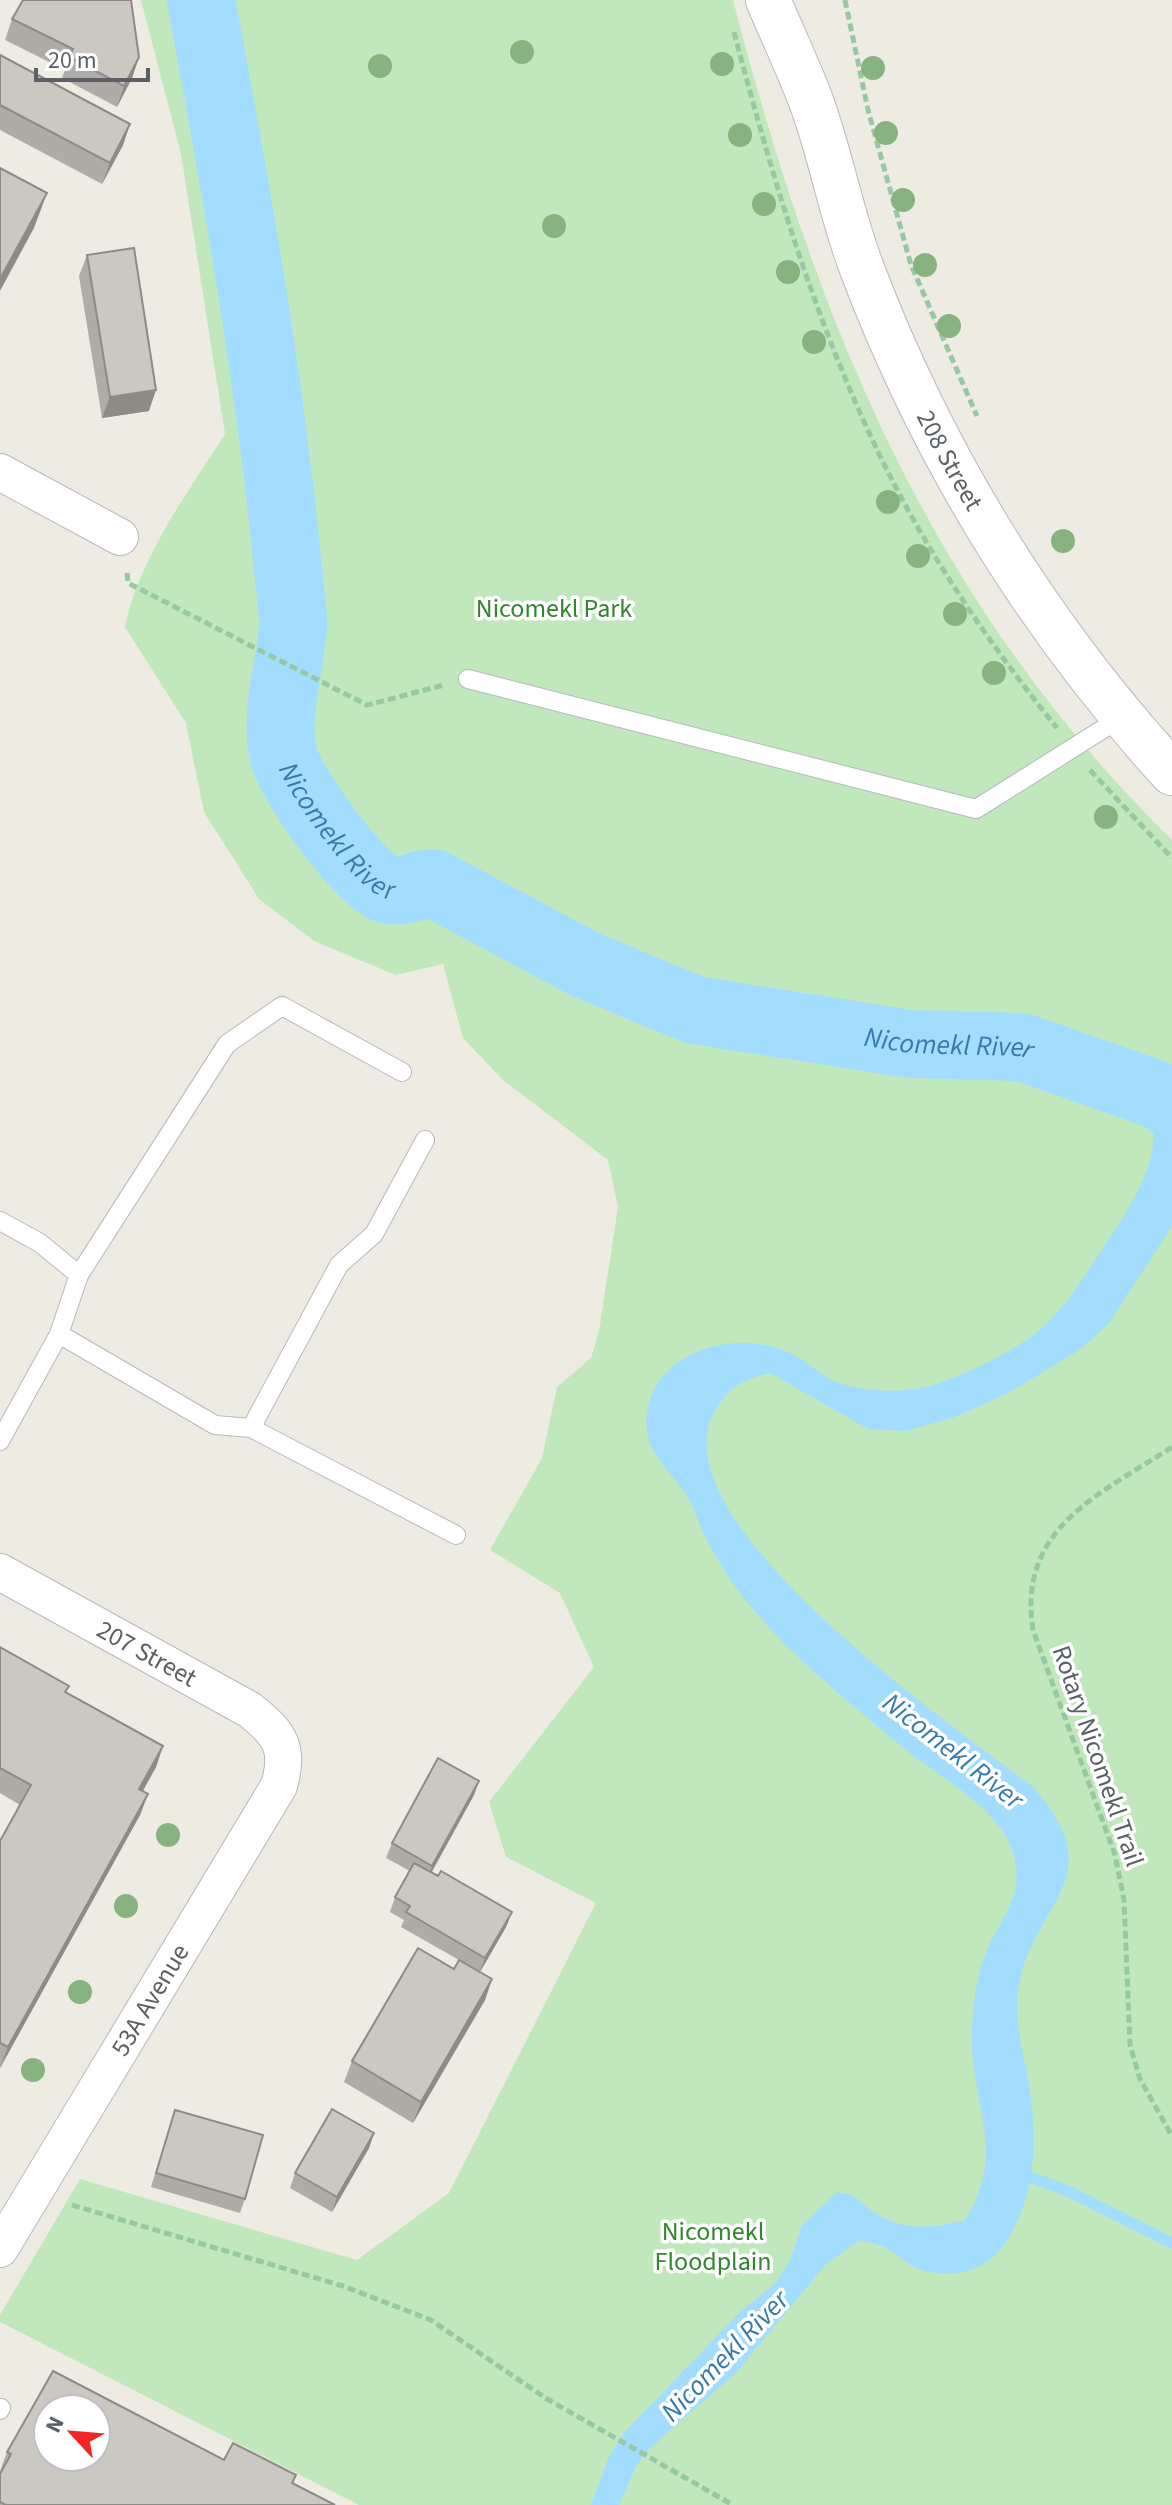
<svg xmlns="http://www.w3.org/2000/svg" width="1172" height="2505" font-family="'Source Sans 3',sans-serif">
<rect width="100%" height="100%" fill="#eeebe2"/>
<!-- green -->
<path fill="#c1e7bd" d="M141 0H733C817 323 929 601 1172 840V2505H359L0 2322V2315L80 2179 357 2260 449 2193 596 1903 506 1857 489 1802 594 1667 560 1593 490 1550 542 1458 557 1387 591 1358 599 1331 618 1207 608 1160 503 1080 463 1038 443 964 396 975 314 941 259 899 204 812 186 723 125 627C140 556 187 494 225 434L181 154Z"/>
<!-- water -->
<path fill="#a2ddff" d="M1076 1060 1172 1082V1226L1109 1323 1081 1349 1008 1393 955 1417 905 1431 868 1429 770 1373C742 1379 727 1388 714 1413 655 1521 959 1730 1032 1786 1116 1879 1031 1903 1018 1989 1014 2017 1022 2047 1027 2074 1038 2130 1038 2189 1008 2239 992 2265 966 2277 936 2273 915 2271 906 2261 889 2250 881 2244 869 2243 860 2240L826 2264 736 2373 650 2448 636 2466 619 2505H591L610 2454 624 2433 737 2315 775 2283 790 2261 802 2225 837 2192C856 2193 860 2202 874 2212 901 2232 935 2228 965 2220 1008 2151 971 2107 972 2035 972 2010 976 1976 986 1953 1001 1915 1026 1898 1013 1853 1002 1809 934 1774 900 1745 841 1695 772 1642 728 1576 719 1562 710 1547 703 1533 697 1520 694 1506 686 1494 666 1466 639 1447 648 1407 661 1346 743 1329 792 1354 809 1362 824 1379 842 1384 863 1390 886 1392 908 1390 939 1389 1012 1353 1036 1333 1064 1311 1084 1277 1103 1248 1125 1214 1158 1169 1153 1127L1130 1107 1059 1085Z"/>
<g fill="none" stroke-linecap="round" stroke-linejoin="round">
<!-- stream -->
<path stroke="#a2ddff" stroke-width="11" d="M1020 2173 1068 2191 1172 2243"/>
<!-- river -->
<path stroke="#a2ddff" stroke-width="68" id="s1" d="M201 0C236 188 270 379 288 570 290 587 293 606 293 624 291 669 273 711 284 757 291 785 360 880 386 889 402 894 417 884 433 883L586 965 695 1010 911 1044 1022 1047 1163 1097 1172 1105"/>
<defs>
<path id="service" d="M468 679 976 809 1122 717
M0 1221 40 1243 79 1275
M59 1334 215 1425 251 1428 456 1535
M251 1428 339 1265 374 1234 425 1140
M0 1441 59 1334 79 1275 227 1044 282 1006 402 1072
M0 2410 1 2408"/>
<g id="minor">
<path d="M0 472 120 537"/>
<path id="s2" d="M0 1572 250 1710C280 1734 290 1748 279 1786L0 2249"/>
</g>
<g id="secondary">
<path id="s3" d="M768 0C782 33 798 67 811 101 831 155 841 214 862 269 933 456 1037 625 1172 773"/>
</g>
</defs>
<!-- service casing -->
<use href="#service" stroke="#b5b9bd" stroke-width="20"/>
<!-- minor casing -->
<use href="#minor" stroke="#b5b9bd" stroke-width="38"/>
<!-- secondary casing -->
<use href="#secondary" stroke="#b6bac0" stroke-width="46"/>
<!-- path -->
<path stroke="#96c9a1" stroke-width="5" stroke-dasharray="8 4" stroke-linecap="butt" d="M845 0 868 110 911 265 977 416
M734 32C772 177 816 325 882 460 929 556 990 645 1057 728
M127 573 128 583 367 705 444 685
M1090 770 1172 858
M1172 1447C1099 1495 1017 1528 1033 1630L1115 1855 1124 1900 1130 2045 1140 2079 1172 2136
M72 2205 343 2286 431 2320 547 2399 733 2505"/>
<!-- service -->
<use href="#service" stroke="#fff" stroke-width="18"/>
<!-- minor -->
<use href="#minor" stroke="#fff" stroke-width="36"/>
<!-- secondary -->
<use href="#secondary" stroke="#fff" stroke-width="44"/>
</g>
<!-- trees -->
<g fill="#87b380">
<circle cx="522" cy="52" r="12"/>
<circle cx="722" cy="64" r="12"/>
<circle cx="380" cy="66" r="12"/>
<circle cx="873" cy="68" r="12"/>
<circle cx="886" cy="133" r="12"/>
<circle cx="740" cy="135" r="12"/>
<circle cx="903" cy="200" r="12"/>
<circle cx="764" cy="204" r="12"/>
<circle cx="554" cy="226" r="12"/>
<circle cx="925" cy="265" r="12"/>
<circle cx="788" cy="272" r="12"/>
<circle cx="949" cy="326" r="12"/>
<circle cx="814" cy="342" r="12"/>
<circle cx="888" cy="502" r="12"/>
<circle cx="1063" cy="541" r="12"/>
<circle cx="918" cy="556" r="12"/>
<circle cx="955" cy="614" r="12"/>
<circle cx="994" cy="673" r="12"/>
<circle cx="1106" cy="817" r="12"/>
<circle cx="168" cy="1835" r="12"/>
<circle cx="126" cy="1906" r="12"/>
<circle cx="80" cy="1992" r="12"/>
<circle cx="33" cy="2070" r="12"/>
</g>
<!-- wall -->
<path fill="#afaba6" d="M12 19 139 57 132 78 117 107 62 78 65 70 5 40Z
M0 55 130 124 123 145 102 184 0 130Z
M87 255 149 411 102 418 79 276Z
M0 1647 67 1693 163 1746 156 1767 142 1791 148 1794 140 1815 0 2068V1841L20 1805 0 1793Z
M474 1795 432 1872 512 1912 506 1927 480 1972 492 1979 485 2000 413 2123 344 2082 352 2061 454 1969 459 1960 401 1927 404 1920 390 1912 395 1897 410 1871 386 1858 392 1843Z
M175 2110 245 2199 240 2213 151 2187Z
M374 2133 369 2148 332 2212 290 2188 295 2173Z
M7 2452 224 2460 296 2475 293 2483 335 2505H0V2471Z"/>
<!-- shaded-wall -->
<path fill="#8e8b87" d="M139 57 132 78 117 107 124 86Z
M130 124 123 145 102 184 110 163Z
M47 193 34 228 0 291V279Z
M156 390 149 411 102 418 110 397Z
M163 1746 156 1767 132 1811 139 1789Z
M479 1781 474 1795 427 1880 432 1866Z
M148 1794 140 1815 0 2068 8 2047Z
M512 1912 506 1927 480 1972 485 1958Z
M492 1979 485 2000 413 2123 421 2102Z
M374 2133 369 2148 332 2212 337 2197Z"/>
<!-- building -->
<path fill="#cbc7c1" stroke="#8e8b87" stroke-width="2" fill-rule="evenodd" d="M23 0H131L139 57 124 86 69 57 73 49 12 19Z
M0 55 130 124 110 163 0 105Z
M0 168 47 193 0 279Z
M134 248 156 390 110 397 87 255Z
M0 1647 69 1686 65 1692 163 1746 139 1789 148 1794 8 2047 0 2043V1841L31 1785 0 1768Z
M438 1758 479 1781 432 1866 392 1843Z
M414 1863 438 1876 441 1871 512 1912 485 1958 406 1912 410 1906 395 1897Z
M418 1948 454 1969 459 1960 492 1979 421 2102 352 2061Z
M332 2109 374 2133 337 2197 295 2173Z
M175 2110 263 2135 245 2199 156 2173Z
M53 2371 224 2460 233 2443 296 2475 292 2483 335 2505H6L0 2502V2474L11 2454 7 2452ZM48 2409H96V2457H48Z"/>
<g text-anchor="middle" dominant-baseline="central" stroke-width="7" stroke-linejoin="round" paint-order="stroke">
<!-- street labels -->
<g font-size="26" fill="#5b6064" stroke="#fff">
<text stroke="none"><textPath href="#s3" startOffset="496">208 Street</textPath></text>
<text stroke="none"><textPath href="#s2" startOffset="168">207 Street</textPath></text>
<text transform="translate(1098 1756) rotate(71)">Rotary Nicomekl Trail</text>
<text transform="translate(150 2000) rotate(-59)">53A Avenue</text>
</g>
<!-- park labels -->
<g font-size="26" fill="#338630" stroke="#fff">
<text x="554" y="608">Nicomekl Park</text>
<text x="713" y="2231">Nicomekl<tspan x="713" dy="30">Floodplain</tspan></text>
</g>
<!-- water labels -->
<g font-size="28" font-style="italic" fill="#377aad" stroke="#fff">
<text stroke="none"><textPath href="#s1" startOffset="858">Nicomekl River</textPath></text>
<text stroke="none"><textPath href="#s1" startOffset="1530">Nicomekl River</textPath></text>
<text transform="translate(953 1751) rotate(38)">Nicomekl River</text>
<text transform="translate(725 2356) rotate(-46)">Nicomekl River</text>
</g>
</g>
<!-- north arrow -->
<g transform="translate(72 2433) rotate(296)"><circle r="38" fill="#ffffff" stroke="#bdbfc1" stroke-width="2"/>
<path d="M0-6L14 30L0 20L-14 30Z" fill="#f12625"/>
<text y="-12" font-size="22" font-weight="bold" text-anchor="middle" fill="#5b6064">N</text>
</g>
<!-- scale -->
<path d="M36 68v12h112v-12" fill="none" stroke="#5b6064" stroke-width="4"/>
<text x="48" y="68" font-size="24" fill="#5b6064" stroke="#ffffff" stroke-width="6" paint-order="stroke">20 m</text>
</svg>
